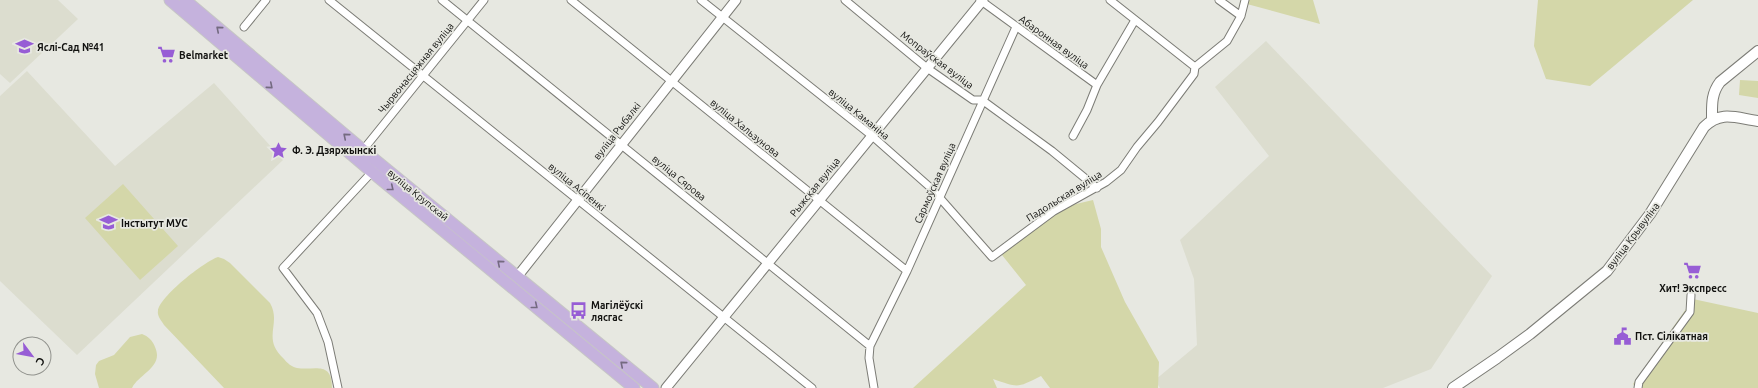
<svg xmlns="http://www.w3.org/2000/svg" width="1758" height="388" font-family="Ubuntu,sans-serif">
<rect width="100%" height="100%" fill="#e7e8e1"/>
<!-- built -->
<path fill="#dcddcf" d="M0 0H58L78 19 10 83 0 74Z
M1266 41 1492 276 1431 369 1383 388H1160L1155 380 1197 345 1194 279 1180 240 1269 156 1215 87Z
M27 71 115 166 214 83 283 160 77 355 0 281V96Z"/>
<!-- green -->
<path fill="#d4d7a9" d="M1248 0H1313L1320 24 1247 4Z
M1538 0H1693L1590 86 1546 79 1534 46Z
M1740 80 1758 81V98L1739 95Z
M123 184 178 246 140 280 85 218Z
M1093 200 1101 229V247L1125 302 1159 362 1158 388H1050L1041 376C1017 388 1019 388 993 379L997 388H913L1026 285 1002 255 1048 215 1076 204Z
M218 257 224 259 230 263 270 303C282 324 261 338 284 359 287 363 292 367 297 368 314 371 332 360 332 388H224L164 325C161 320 157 316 158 311 159 297 205 261 218 257Z
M1693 299 1758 313V388H1636L1633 384Z
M142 334C148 336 153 341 155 347 164 367 140 373 132 388H99L95 374 96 365 99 361 114 355 130 337Z"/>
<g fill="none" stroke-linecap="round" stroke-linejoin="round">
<defs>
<path id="minor" d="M329 0 812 388
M442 0 870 346 869 358 874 388
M571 0 907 271
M701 0 871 135 932 189 992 257 1054 211 1106 182 1121 170 1137 147 1158 122 1194 74 1195 67
M845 0 927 68 973 100H982L1052 151 1097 188
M980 0 1097 85
M1110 0 1195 67
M1219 0 1241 16
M244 27 266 0
M1195 67 1227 41 1241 16 1245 0
M1073 136 1087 110 1097 85 1135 20
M363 150 484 0
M870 346 907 271 1016 27
M338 388 328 342 317 313 283 268 372 172
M1638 388 1639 382 1690 312 1691 295"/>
<path id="tertiary" d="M517 277 736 0
M666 388 983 0"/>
<path id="secondary" d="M1712 119C1712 105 1711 94 1720 82L1758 51
M1453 388 1497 358 1530 334 1607 271 1650 214 1704 127C1721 110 1736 118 1758 121"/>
<path id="primary" d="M170 0 372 172 634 388
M185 0 363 150 653 388"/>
</defs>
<!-- minor casing -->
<use href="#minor" stroke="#7c7c76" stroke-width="9"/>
<!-- tertiary casing -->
<use href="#tertiary" stroke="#7c7c76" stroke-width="11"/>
<!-- secondary casing -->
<use href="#secondary" stroke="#7c7c76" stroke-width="12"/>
<!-- primary casing -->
<use href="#primary" stroke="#c6c6c5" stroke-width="13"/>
<!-- minor -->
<use href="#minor" stroke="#fff" stroke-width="7"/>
<!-- tertiary -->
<use href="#tertiary" stroke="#fff" stroke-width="9"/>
<!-- secondary -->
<use href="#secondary" stroke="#fff" stroke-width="10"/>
<!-- primary -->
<use href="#primary" stroke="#c5b2dd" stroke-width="11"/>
</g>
<!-- one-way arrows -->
<defs><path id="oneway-chevron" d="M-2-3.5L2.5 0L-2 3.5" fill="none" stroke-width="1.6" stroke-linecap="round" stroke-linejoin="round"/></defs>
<g stroke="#746a80">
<use href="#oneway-chevron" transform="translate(219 29) rotate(-140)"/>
<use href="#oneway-chevron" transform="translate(270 86) rotate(40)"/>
<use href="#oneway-chevron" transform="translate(346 136) rotate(-140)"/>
<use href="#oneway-chevron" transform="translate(391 188) rotate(39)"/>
<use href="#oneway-chevron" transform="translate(500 263) rotate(-140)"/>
<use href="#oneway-chevron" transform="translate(535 306) rotate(39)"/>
<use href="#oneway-chevron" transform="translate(623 364) rotate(-140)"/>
</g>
<!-- icons -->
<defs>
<symbol id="school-bare" viewBox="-9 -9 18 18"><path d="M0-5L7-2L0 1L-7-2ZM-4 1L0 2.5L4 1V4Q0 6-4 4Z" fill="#975dd5" stroke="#e7e8e1" stroke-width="2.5" paint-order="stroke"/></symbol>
<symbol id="supermarket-bare" viewBox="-9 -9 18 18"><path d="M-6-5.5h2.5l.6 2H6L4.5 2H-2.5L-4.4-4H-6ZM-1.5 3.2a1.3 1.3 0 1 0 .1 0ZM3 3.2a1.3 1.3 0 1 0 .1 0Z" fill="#975dd5" stroke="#e7e8e1" stroke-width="2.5" paint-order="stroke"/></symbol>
<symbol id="sight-bare" viewBox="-9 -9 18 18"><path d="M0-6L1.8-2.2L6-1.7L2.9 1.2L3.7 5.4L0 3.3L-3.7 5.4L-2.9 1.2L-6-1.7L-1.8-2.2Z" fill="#975dd5" stroke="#e7e8e1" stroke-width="2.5" paint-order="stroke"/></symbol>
<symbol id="university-bare" viewBox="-9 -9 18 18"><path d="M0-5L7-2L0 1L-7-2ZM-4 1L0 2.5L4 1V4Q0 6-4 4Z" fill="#975dd5" stroke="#e7e8e1" stroke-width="2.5" paint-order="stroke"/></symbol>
<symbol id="bus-bare" viewBox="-9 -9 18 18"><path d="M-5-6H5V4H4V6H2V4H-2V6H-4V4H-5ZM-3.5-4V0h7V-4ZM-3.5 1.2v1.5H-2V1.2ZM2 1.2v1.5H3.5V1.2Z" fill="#975dd5" stroke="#e7e8e1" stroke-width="2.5" paint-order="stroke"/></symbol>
<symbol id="civic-bare" viewBox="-9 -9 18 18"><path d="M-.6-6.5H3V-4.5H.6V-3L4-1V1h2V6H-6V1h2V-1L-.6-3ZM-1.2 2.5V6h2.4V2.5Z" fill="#975dd5" stroke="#e7e8e1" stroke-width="2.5" paint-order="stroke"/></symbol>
</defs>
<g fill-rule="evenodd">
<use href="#school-bare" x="12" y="34" width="25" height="25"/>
<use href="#supermarket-bare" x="154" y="42" width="25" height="25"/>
<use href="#sight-bare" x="266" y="138" width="25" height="25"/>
<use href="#university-bare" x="96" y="210" width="25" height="25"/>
<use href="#supermarket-bare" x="1680" y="258" width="25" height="25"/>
<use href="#bus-bare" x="566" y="298" width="25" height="25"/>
<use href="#civic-bare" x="1610" y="324" width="25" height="25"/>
</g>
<g text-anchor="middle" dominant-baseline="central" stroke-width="3.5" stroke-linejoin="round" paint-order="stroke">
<!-- street labels -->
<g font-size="10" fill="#11110f" stroke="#e7e8e1">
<text transform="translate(1054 42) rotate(36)">Абаронная вуліца</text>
<text transform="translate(937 60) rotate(37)">Мопраўская вуліца</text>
<text transform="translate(416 68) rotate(-51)">Чырвонасцяжная вуліца</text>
<text transform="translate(859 114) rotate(39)">вуліца Каманіна</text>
<text transform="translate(745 128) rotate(39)">вуліца Хальзунова</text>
<text transform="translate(617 131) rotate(-52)">вуліца Рыбалкі</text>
<text transform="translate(679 178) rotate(39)">вуліца Сярова</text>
<text transform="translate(935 183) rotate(-66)">Сармоўская вуліца</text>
<text transform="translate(577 187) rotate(39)">вуліца Асіпенкі</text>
<text transform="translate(815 187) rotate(-51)">Рыжская вуліца</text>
<text transform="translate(418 195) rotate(39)">вуліца Крупскай</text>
<text transform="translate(1064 196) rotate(-32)">Падольская вуліца</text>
<text transform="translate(1633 236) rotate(-53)">вуліца Крывуліна</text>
</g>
<!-- poi labels -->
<g font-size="10" font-weight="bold" fill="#11110f" stroke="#e7e8e1" text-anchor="start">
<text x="37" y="47">Яслі-Сад №41</text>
<text x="179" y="55">Belmarket</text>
<text x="292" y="150">Ф. Э. Дзяржынскі</text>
<text x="121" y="223">Інстытут МУС</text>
<text x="1693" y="288" text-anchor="middle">Хит! Экспресс</text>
<text x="591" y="305">Магілёўскі<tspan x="591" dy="12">лясгас</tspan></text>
<text x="1635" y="336">Пст. Сілікатная</text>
</g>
</g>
<!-- north arrow -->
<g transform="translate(32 356) rotate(122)"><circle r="19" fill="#e7e8e1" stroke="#91928d"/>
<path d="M0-3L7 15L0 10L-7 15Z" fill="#975dd5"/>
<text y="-6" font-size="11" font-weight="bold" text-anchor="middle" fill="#11110f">С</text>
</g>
</svg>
